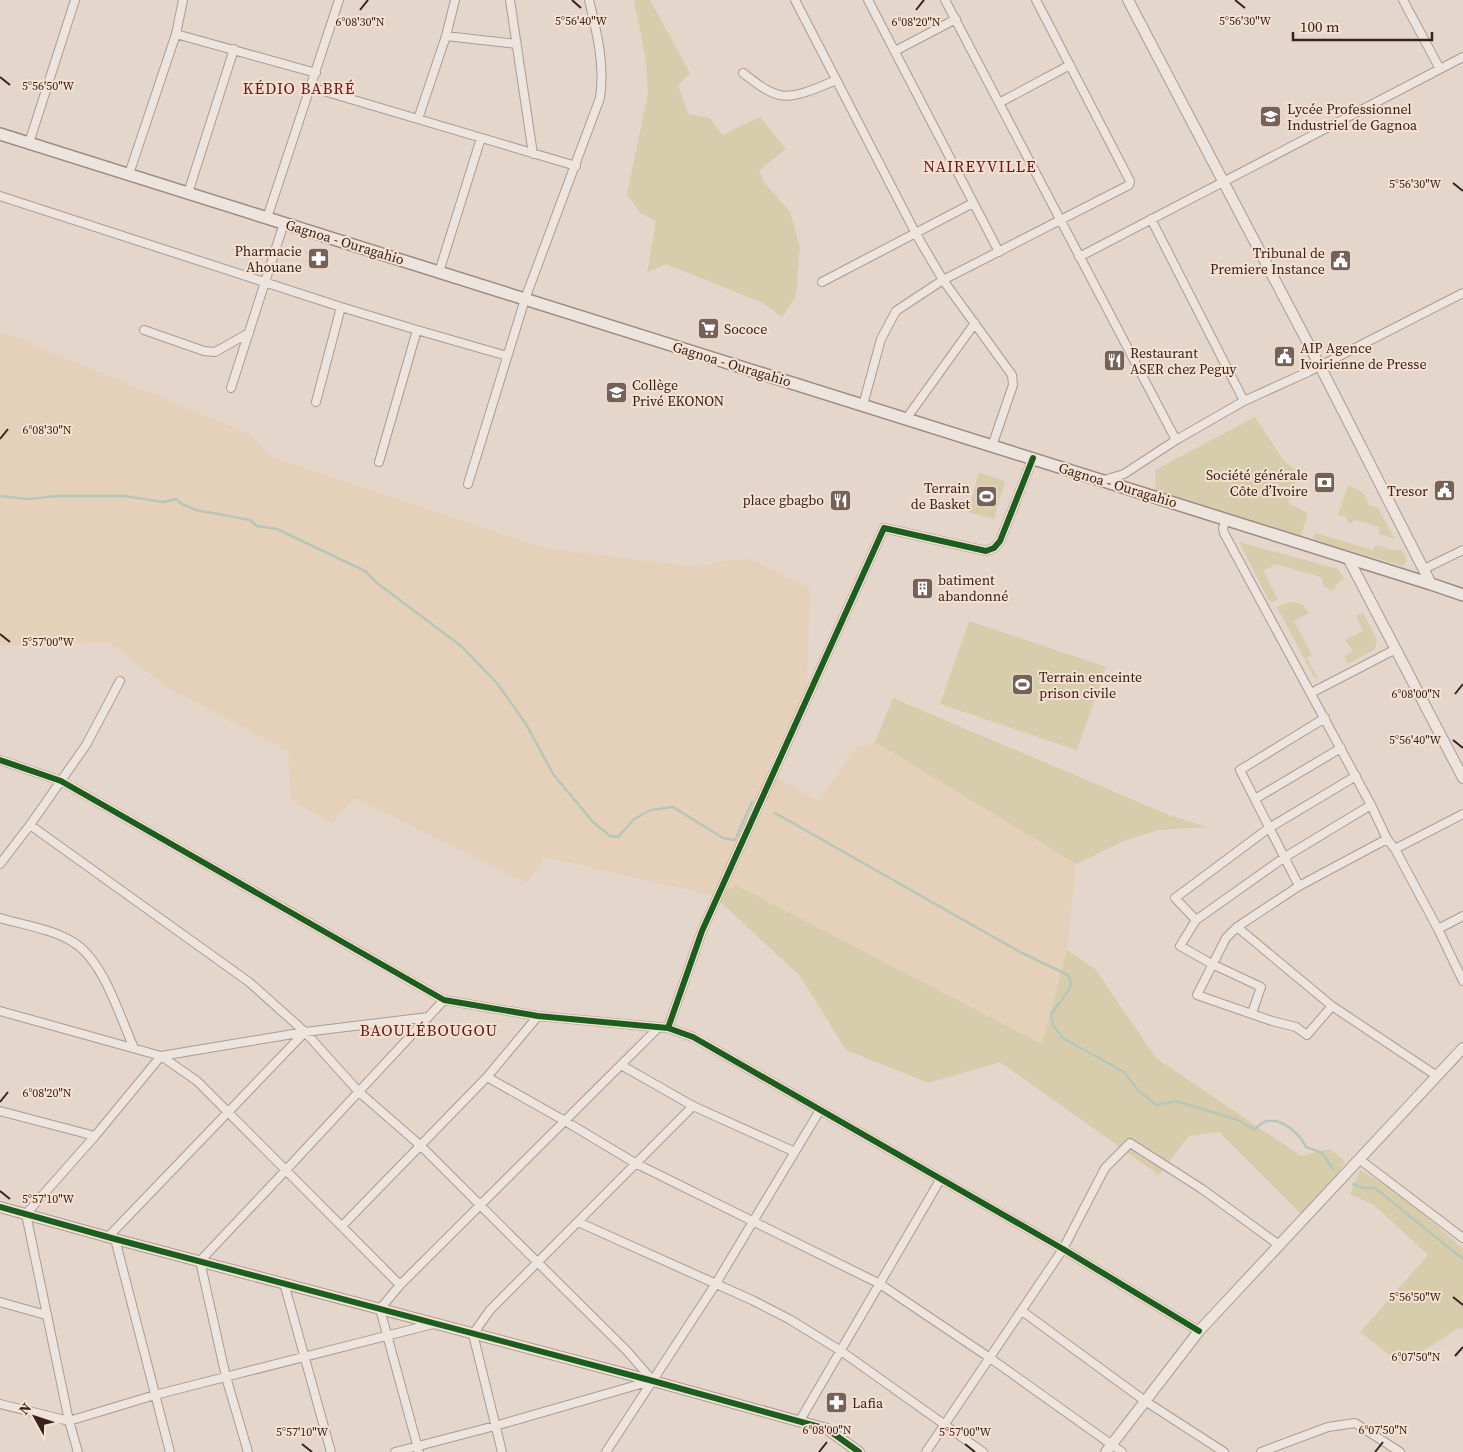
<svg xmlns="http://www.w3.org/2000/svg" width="1463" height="1452" font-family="'Source Serif 4',serif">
<rect width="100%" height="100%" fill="#e4d6ca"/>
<!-- farmland -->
<path fill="#e5d1ba" d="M0 331 250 434 272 457 544 548 697 567 729 560 751 559 810 588 807 688 766 771 819 801 855 749 875 742 1076 864 1067 950 1042 1044 736 885 714 896 545 857 527 883 354 798 332 824 291 800 288 751 166 687 109 642 0 646Z"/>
<!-- green -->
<path fill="#d7cdac" d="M634 0H650L690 73 678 85 688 114 710 118 722 135 760 117 786 149 759 171 764 182 790 212 800 247 796 296 782 317 763 303 666 264 647 273 656 221 640 213 627 194 648 93 646 61Z
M1255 417 1284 461 1299 473 1288 503 1308 513 1301 536 1154 491 1156 485 1155 470Z
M979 473 1005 481 994 519 968 512Z
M1348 486C1358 489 1368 493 1368 505L1378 508 1395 539 1379 534V527L1356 520 1349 524 1346 517 1338 515Z
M1315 533 1373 550 1375 545 1396 551 1401 549 1407 560 1403 566 1313 540Z
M1239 542 1338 569 1345 580 1340 579 1341 582 1335 585 1337 588 1330 591 1327 587H1324L1321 577 1276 564 1263 571 1278 599 1274 602 1269 601Z
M1291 602 1302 604 1309 613 1294 621 1312 655 1307 658 1318 679 1314 677 1277 607Z
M1363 613 1377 640 1375 649 1348 664 1344 657 1353 651 1345 640 1363 631 1356 616Z
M969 621 1106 667 1077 750 940 704Z
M893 698 1169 815 1206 827 1159 830 1126 840 1076 864 875 742Z
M736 885 1042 1044 1067 950 1096 970 1156 1058 1301 1156 1330 1149 1345 1161 1334 1182 1303 1216 1219 1132 1189 1136 1159 1175 1000 1062 929 1083 846 1050 800 976 714 896Z
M1360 1170C1399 1191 1431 1220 1463 1249V1329L1459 1328 1402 1365 1360 1332 1428 1255 1374 1205 1350 1194Z"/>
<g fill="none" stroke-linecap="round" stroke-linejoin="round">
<!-- stream -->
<path stroke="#b6c7b8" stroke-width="2.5" d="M0 496 28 499 58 496H124L163 502 176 499 182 504 196 510 250 520 257 526 277 529 365 571 377 583 461 646 497 683 526 724 553 774 593 822 610 836 618 837 634 819 651 810 673 807 723 838 735 840 752 802
M775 813 1020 952 1068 975 1071 981 1070 988 1051 1015 1053 1025 1063 1038 1124 1072 1138 1090 1156 1105 1176 1101 1238 1120 1255 1130C1270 1108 1299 1130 1306 1147L1322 1153 1334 1170
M1353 1184 1362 1188H1375L1463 1259"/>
<defs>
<path id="minor" d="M510 0 533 154
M795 0 916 234 943 280 1012 375 1013 385 992 446
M868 0 999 252
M945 0 1176 440
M1403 0 1440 69
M176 34 316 73
M446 36 517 44
M895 51 956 19
M743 73C754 81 766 92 780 95 795 99 822 86 836 80
M310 87 576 166
M999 103 1070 65
M418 119 446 36 455 0
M29 143 75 0
M129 174 176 34 183 0
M188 193 234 49
M0 196 341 307 417 330
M267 218 339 0
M1151 219 1244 401
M1079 257 1463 57
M439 272 481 138
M822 282 973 203
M144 330 204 351 215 352 249 333
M231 388 284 223
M316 402 341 307
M863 405 881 339 896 311 943 280 1129 185 1130 181 1036 0
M906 419 975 323
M379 462 417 330 507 356
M1104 480 1124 474 1176 440 1244 401 1308 372 1463 293
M468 484 525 299 600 98C605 65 597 33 589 0
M1226 519 1223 528 1224 533 1371 805 1387 839 1395 849 1438 929 1463 981
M1424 569 1463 550
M1311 693 1396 649
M0 760 61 781 444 1000 538 1016 668 1028 693 1037 1063 1249 1199 1331
M1255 799 1341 748
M30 825 249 982 305 1032 359 1092 421 1146 508 1233 627 1351 653 1381
M1387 839 1299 886 1237 927 1226 938 1197 995 1272 1021 1296 1027 1307 1035 1332 1006 1437 1076
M1395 849 1463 814
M0 864 30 825 86 745 120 681
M1299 886 1240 770 1325 718
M0 918C24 925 52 929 73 942 104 961 119 1015 134 1048
M1196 920 1175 898 1269 828 1356 776
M1237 927 1332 1006
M1438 929 1463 916
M0 1011 161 1056 197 1081 400 1285
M1252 1013 1261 987 1212 964 1180 946 1196 920 1285 857 1371 805
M668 1028 702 931 884 528 986 551 994 548 1000 541 1033 458
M621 1065 693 1106 795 1152
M487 1077 565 1121 635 1163 880 1284 990 1358 1122 1452
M0 1111 95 1136
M1359 1159 1463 1238
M578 1222 752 1300 789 1319 841 1351 983 1452
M342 1226 487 1077 538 1016
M109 1236 305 1032
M115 1239 170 1452
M284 1283 331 1452
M0 1302 46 1315
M1022 1311 1145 1401 1224 1452
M0 1404 69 1421 155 1395 433 1324
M799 1422 940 1180
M78 1452 69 1421 26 1214 95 1136 161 1056 305 1032 428 1017
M248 1452 226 1377 200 1261 286 1170 444 1000
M395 1452 495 1426 651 1381
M419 1452 380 1309 400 1285 659 1027
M502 1452 473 1334 490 1310 693 1106
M606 1452 715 1285 820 1110
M926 1452 1063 1249 1105 1168 1130 1143 1202 1189 1279 1245
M1261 1452 1328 1427 1355 1423 1400 1452"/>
<path id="tertiary" d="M1128 0 1320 366 1431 584
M1348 558 1463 778
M0 1207 115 1239 653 1381 827 1429 859 1452
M1106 1452 1199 1331 1463 1048"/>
<path id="secondary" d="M0 134 1431 584 1463 595"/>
</defs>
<!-- minor casing -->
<use href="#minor" stroke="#a99c94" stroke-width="10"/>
<!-- tertiary casing -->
<use href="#tertiary" stroke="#a99c94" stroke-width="12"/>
<!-- secondary casing -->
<use href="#secondary" stroke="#998b84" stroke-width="14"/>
<!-- minor -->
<use href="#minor" stroke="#ece4dd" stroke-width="8"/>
<!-- tertiary -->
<use href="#tertiary" stroke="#ece4dd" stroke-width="10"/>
<!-- secondary -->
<use href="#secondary" stroke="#ece4dd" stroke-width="11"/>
<defs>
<path id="cycleway" d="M0 760 61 781 444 1000 538 1016 668 1028 693 1037 1063 1249 1199 1331
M668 1028 702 931 884 528 986 551 994 548 1000 541 1033 458
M0 1207 115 1239 653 1381 827 1429 859 1452"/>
</defs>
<!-- cycleway casing -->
<use href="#cycleway" stroke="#f6e1d0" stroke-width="9"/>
<!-- cycleway -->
<use href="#cycleway" stroke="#1b5e20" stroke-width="6"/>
</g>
<!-- ticks -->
<path fill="none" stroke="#38231c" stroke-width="2" d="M572 0 581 8M1235 0 1245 8M360 10 368 0M916 10 924 0M0 77 10 85M1453 183 1463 191M0 439 8 429M0 634 10 642M1455 694 1463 684M1453 740 1463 748M0 1102 8 1092M0 1191 10 1199M1453 1297 1463 1305M1455 1356 1463 1347M302 1444 312 1452M965 1444 975 1452M819 1452 827 1442M1375 1452 1383 1442"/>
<!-- icons -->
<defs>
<symbol id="school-square" viewBox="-11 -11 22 22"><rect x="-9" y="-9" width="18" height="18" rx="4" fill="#746259" stroke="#f6e1d0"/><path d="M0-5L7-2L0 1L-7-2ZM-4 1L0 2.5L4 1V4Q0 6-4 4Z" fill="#fff"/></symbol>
<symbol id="pharmacy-square" viewBox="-11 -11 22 22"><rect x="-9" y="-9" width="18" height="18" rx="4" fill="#746259" stroke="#f6e1d0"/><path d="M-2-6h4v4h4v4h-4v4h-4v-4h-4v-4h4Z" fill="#fff"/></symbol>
<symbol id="civic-square" viewBox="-11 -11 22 22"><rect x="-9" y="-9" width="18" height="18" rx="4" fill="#746259" stroke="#f6e1d0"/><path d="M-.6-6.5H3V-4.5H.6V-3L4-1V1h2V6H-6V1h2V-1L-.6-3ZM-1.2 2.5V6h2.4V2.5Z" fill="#fff"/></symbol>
<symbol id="supermarket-square" viewBox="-11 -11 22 22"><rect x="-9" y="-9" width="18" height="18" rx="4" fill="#746259" stroke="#f6e1d0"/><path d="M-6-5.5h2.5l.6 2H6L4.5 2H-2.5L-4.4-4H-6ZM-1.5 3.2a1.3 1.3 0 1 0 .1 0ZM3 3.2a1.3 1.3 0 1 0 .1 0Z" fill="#fff"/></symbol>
<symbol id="restaurant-square" viewBox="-11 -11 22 22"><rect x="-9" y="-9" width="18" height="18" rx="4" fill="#746259" stroke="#f6e1d0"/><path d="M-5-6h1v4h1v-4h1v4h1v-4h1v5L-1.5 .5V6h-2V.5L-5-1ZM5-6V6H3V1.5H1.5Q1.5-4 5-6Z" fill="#fff"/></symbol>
<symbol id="bank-square" viewBox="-11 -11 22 22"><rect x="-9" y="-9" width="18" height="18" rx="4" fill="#746259" stroke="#f6e1d0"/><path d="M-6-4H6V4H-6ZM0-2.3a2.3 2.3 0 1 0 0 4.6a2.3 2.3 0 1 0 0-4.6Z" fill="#fff"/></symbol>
<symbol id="stadium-square" viewBox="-11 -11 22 22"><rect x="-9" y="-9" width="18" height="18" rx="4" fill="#746259" stroke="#f6e1d0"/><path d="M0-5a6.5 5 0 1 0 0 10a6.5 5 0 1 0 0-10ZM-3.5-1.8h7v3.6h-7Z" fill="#fff"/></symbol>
<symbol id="building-square" viewBox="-11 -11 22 22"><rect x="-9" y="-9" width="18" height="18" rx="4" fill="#746259" stroke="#f6e1d0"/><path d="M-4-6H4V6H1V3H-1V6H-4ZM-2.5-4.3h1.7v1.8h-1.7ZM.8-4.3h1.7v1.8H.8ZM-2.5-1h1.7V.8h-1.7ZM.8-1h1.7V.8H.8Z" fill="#fff"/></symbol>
</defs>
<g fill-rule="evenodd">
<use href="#school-square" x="1258" y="104" width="25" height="25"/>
<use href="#pharmacy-square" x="306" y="246" width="25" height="25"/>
<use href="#civic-square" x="1328" y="248" width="25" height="25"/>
<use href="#supermarket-square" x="696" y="316" width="25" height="25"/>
<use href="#civic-square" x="1272" y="344" width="25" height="25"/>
<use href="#restaurant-square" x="1102" y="348" width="25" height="25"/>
<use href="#school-square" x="604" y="380" width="25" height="25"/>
<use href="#bank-square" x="1312" y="470" width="25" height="25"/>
<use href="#civic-square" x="1432" y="478" width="25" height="25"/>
<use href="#stadium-square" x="974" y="484" width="25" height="25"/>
<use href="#restaurant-square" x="828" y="488" width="25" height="25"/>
<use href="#building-square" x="910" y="576" width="25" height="25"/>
<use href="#stadium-square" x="1010" y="672" width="25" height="25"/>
<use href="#pharmacy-square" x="824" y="1390" width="25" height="25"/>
</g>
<g text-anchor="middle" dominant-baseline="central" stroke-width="4" stroke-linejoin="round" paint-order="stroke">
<!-- poi labels -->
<g font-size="14" fill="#38231c" stroke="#f6e1d0" text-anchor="start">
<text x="1287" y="109">Lycée Professionnel<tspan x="1287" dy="16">Industriel de Gagnoa</tspan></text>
<text x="302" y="251" text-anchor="end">Pharmacie<tspan x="302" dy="16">Ahouane</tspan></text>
<text x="1325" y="253" text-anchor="end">Tribunal de<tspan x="1325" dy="16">Premiere Instance</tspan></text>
<text x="724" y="329">Sococe</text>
<text x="1300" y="348">AIP Agence<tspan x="1300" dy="16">Ivoirienne de Presse</tspan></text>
<text x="1130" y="353">Restaurant<tspan x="1130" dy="16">ASER chez Peguy</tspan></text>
<text x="632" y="385">Collège<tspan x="632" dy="16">Privé EKONON</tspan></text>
<text x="1308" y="475" text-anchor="end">Société générale<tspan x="1308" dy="16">Côte d’Ivoire</tspan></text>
<text x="970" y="488" text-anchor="end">Terrain<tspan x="970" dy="16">de Basket</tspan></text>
<text x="1428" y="491" text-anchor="end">Tresor</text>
<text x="824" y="500" text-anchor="end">place gbagbo</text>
<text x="938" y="580">batiment<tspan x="938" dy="16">abandonné</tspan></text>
<text x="1039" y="677">Terrain enceinte<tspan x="1039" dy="16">prison civile</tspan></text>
<text x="852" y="1403">Lafia</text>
</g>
<!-- street labels -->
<g font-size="14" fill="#38231c" stroke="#f6e1d0">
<text transform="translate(345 242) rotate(17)">Gagnoa - Ouragahio</text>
<text transform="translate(732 364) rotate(17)">Gagnoa - Ouragahio</text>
<text transform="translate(1118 485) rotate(17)">Gagnoa - Ouragahio</text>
</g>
<!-- quarter labels -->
<g font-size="16" letter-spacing="1" fill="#661a1e" stroke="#f6e1d0">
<text x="299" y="88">KÉDIO BABRÉ</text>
<text x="980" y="166">NAIREYVILLE</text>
<text x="429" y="1030">BAOULÉBOUGOU</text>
</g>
</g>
<g font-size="12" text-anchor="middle" fill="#38231c" stroke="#f6e1d0" stroke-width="4" stroke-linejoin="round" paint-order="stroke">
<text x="581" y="25">5°56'40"W</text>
<text x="1245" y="25">5°56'30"W</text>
<text x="360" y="26">6°08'30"N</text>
<text x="916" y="26">6°08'20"N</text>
<text x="48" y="90">5°56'50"W</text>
<text x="1415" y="188">5°56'30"W</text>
<text x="47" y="434">6°08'30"N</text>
<text x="48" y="646">5°57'00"W</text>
<text x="1416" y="698">6°08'00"N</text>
<text x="1415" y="744">5°56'40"W</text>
<text x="47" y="1097">6°08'20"N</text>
<text x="48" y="1203">5°57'10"W</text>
<text x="1415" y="1301">5°56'50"W</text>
<text x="1416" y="1361">6°07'50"N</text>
<text x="827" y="1434">6°08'00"N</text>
<text x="1383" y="1434">6°07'50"N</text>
<text x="302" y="1436">5°57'10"W</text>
<text x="965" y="1436">5°57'00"W</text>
</g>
<!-- north arrow -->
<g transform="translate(35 1417) rotate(310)" stroke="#f6e1d0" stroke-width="4" paint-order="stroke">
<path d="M0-4L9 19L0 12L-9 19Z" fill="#38231c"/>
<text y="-8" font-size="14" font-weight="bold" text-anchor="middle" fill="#38231c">N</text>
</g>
<!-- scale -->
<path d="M1293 32v8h139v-8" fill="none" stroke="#38231c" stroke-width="2.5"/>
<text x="1300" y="32" font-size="15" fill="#38231c" stroke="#f6e1d0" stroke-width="4" paint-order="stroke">100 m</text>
</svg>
